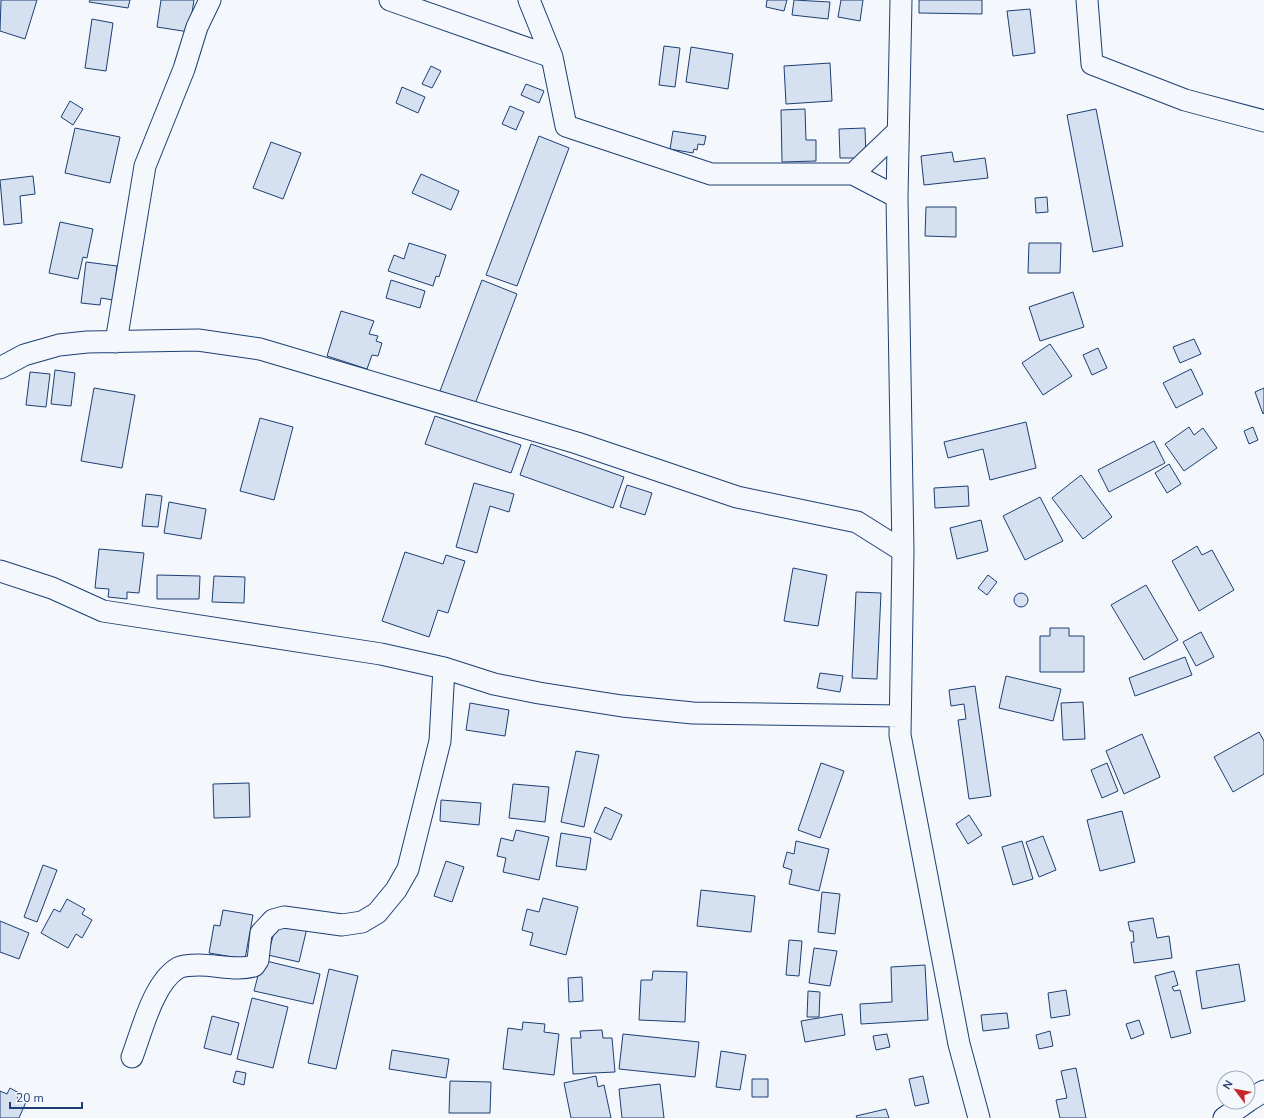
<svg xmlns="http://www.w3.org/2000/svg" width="1264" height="1118" font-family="'Nunito Sans',sans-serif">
<rect width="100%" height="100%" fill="#f4f7fb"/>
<!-- building -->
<path fill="#d5e0f0" stroke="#1d3f73" d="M1 0H37L25 39 0 31Z
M90 0H130L128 8 89 2Z
M161 0H194L189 32 157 27Z
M767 0H787L784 11 766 7Z
M794 0 830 2 828 19 792 15Z
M841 0H863L860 21 838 17Z
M919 0H982V14L919 13Z
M1030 9 1035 53 1013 56 1007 11Z
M92 19 113 23 106 71 85 68Z
M664 46 680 48 675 87 659 85Z
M691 47 733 54 728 89 686 82Z
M830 63 832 101 786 104 784 66Z
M431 66 441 71 432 88 422 84Z
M526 84 544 91 539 103 521 95Z
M402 87 425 97 418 113 396 103Z
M70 101 83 109 73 125 61 117Z
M510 106 524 112 516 130 502 124Z
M805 109 806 140H816V161L782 162 781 110Z
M1096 109 1123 246 1093 252 1067 115Z
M75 128 120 137 110 183 65 173Z
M865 128 866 158H840L839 129Z
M673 131 706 136 704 145 698 144 697 150 694 149 693 153 670 149Z
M539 136 569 148 517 286 486 275Z
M271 142 301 153 283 199 253 188Z
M952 152 954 162 985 158 988 178 924 185 921 156Z
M421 174 459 191 451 210 412 193Z
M33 176 35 194 20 196 22 223 4 225 0 180Z
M1047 197 1048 212 1036 213 1035 198Z
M926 207H956V237L925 236Z
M60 222 93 229 87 258 83 257 78 279 49 273Z
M409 243 446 255 439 277 436 276 433 286 388 271 394 255 404 259Z
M1029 243H1061L1060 273H1028Z
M86 262 117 266 113 300 101 298 100 305 81 303Z
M391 280 425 291 420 308 386 298Z
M482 280 517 294 475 404 440 391Z
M1073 292 1084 327 1040 341 1029 307Z
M341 311 374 321 369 334 378 336 376 341 382 343 378 356 372 355 367 369 327 356Z
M1194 339 1201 354 1180 363 1173 347Z
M1050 344 1072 376 1043 395 1022 363Z
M1098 348 1107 368 1092 375 1083 355Z
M1191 369 1203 394 1176 408 1163 383Z
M55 370 75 373 71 406 51 404Z
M30 372 50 374 46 407 26 405Z
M94 388 135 395 122 468 81 461Z
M1264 388V413L1263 414 1255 392Z
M435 416 521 445 511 473 425 444Z
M260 418 293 427 274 500 240 491Z
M1026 422 1036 468 990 480 983 449 948 458 944 442Z
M1189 427 1194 435 1203 428 1217 448 1184 471 1165 444Z
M1253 427 1258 440 1249 444 1244 431Z
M1154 441 1165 463 1109 492 1098 470Z
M531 444 624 477 613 508 520 475Z
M1169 464 1181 484 1167 493 1155 473Z
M1081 475 1112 517 1083 539 1052 498Z
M474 483 514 494 509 512 490 506 477 553 456 547Z
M627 485 652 493 645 515 620 507Z
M968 486 969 506 935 508 934 488Z
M146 494 162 496 158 527 142 526Z
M1040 497 1063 541 1025 560 1003 516Z
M169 502 206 509 201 539 164 533Z
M981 520 988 551 957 559 950 528Z
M1197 546 1202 555 1212 550 1234 590 1199 611 1172 561Z
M99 549 144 553 139 593 127 592V599L108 597 109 589 95 588Z
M405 552 443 564 446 555 465 561 448 613 438 610 429 637 382 621Z
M793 568 827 575 818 626 784 621Z
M157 575 200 576 199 599H157Z
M988 575 997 582 987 595 978 588Z
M214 576 245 577 244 603 212 602Z
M1146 585 1178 640 1144 660 1111 605Z
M856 592 881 593 877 679 852 678Z
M1014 600a7 7 0 1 1 14 0a7 7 0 1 1-14 0Z
M1050 628H1069V636H1084V672H1040V636H1050Z
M1201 632 1214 657 1196 666 1183 642Z
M1185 657 1192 675 1135 696 1129 678Z
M820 673 843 676 840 692 817 688Z
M1006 676 1061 689 1053 721 999 708Z
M975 686 991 796 969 799 958 720 966 719 964 704 951 706 949 690Z
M1083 702 1085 739 1063 740 1061 703Z
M470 703 509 710 505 736 466 730Z
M1259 732 1264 741V774L1233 792 1214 757Z
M1142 734 1160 777 1124 794 1106 751Z
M576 751 599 755 584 827 561 822Z
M821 763 844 771 820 838 798 830Z
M1107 763 1118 791 1102 798 1091 770Z
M249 783 250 817 214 818 213 784Z
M513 784 549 787 545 822 509 818Z
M441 800 481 803 479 825 440 821Z
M605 807 622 815 611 840 594 832Z
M1122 811 1135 862 1100 871 1087 820Z
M969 815 982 835 968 844 956 824Z
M516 830 549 837 539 880 503 872 506 858 497 856 501 838 513 841Z
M561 833 591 838 586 870 556 866Z
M1043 836 1056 870 1039 877 1026 842Z
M796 841 829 849 819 891 789 884 792 870 783 867 787 852 794 854Z
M1022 841 1033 879 1013 885 1002 847Z
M446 861 464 867 452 902 434 896Z
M43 865 57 870 37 922 24 917Z
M701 890 755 896 751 932 697 926Z
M822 892 840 894 835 934 818 932Z
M543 898 578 907 566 955 530 945 533 933 522 930 527 909 539 912Z
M67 899 85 909 82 914 92 920 82 938 76 934 68 948 41 933 54 909 60 912Z
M223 910 253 915 245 959 209 953 214 925 220 926Z
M1153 918 1157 938 1169 936 1172 958 1134 963 1131 942H1134L1133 931H1130L1128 922Z
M0 921 29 933 19 959 0 952Z
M277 921 307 928 299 962 268 955Z
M789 940 802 941 799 976 786 975Z
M814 948 837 951 830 986 809 983Z
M262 960 320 974 313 1004 254 991Z
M1239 964 1245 1001 1202 1009 1196 971Z
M925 965 928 1020 861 1024 860 1004 892 1002 891 967Z
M329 969 358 976 336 1069 308 1063Z
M653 971 687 972 685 1022 639 1020 641 980H652Z
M1174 971 1178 985 1172 987 1174 991 1180 990 1191 1033 1171 1038 1155 976Z
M582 977 583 1001 569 1002 568 978Z
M1066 990 1070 1015 1051 1018 1048 993Z
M808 991 820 992 819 1017H807Z
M252 998 288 1007 273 1068 237 1059Z
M1007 1013 1009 1028 983 1031 981 1015Z
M842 1014 845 1035 805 1042 801 1021Z
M212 1016 239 1023 231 1055 204 1048Z
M1139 1020 1144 1034 1131 1039 1126 1024Z
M523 1022 545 1024 544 1032 559 1034 554 1075 503 1069 508 1028 522 1030Z
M602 1030 603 1038H612L615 1072 573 1074 571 1038H581L580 1031Z
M1050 1031 1053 1046 1039 1049 1036 1035Z
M623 1034 699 1042 695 1077 619 1069Z
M887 1034 890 1047 876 1050 873 1036Z
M392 1050 449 1059 446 1078 389 1069Z
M721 1051 746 1055 740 1090 716 1087Z
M1076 1068 1086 1118H1060L1056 1100 1067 1098 1061 1071Z
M236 1071 246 1073 244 1085 233 1082Z
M596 1076 598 1087 604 1085 611 1118H571L564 1083Z
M923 1076 929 1103 915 1106 909 1079Z
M752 1079H768V1097H752Z
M450 1081 491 1082 490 1113H449Z
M660 1084 664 1118H622L619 1089Z
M10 1088 19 1093 17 1098 26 1102 19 1118H0V1091L7 1094Z
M886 1109 889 1118H857L856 1116Z"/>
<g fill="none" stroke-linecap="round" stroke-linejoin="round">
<defs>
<path id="street" d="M390 0 552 57
M529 0 552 57 566 126 711 174H853L897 197
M901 0 897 197 903 551 900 735 959 1044 979 1118
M1087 0 1092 64 1185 100 1264 121
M853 174 898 131
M116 342 145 166 184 69 197 27 210 0
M0 368 24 355 59 345 87 342 198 340 260 349 577 443 737 497 857 522 903 551
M0 571 52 588 103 611 381 654 444 668 494 684 539 693 622 706 693 713 900 716
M132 1057C142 1031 153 983 178 968 184 965 192 965 199 965 217 965 237 971 254 966L258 960 261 933 273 920 284 917 342 925 362 922 377 913 396 890 408 869 440 741 444 668
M1248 1101 1264 1091
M1224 1118 1247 1102"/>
</defs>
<!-- street casing -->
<use href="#street" stroke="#1d3f73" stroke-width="23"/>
<!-- street -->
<use href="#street" stroke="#f4f7fb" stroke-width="21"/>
</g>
<!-- north arrow -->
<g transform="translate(1236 1090) rotate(302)"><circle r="19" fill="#f4f7fb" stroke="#9eadc5"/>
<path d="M0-3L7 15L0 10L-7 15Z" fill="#c62828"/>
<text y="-6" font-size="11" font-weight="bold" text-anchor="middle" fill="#1d3f73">N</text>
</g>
<!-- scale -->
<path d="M10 1102v6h72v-6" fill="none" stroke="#1d3f73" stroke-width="2"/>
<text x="16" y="1102" font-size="12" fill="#1d3f73" stroke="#f4f7fb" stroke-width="3" paint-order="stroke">20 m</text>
</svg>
